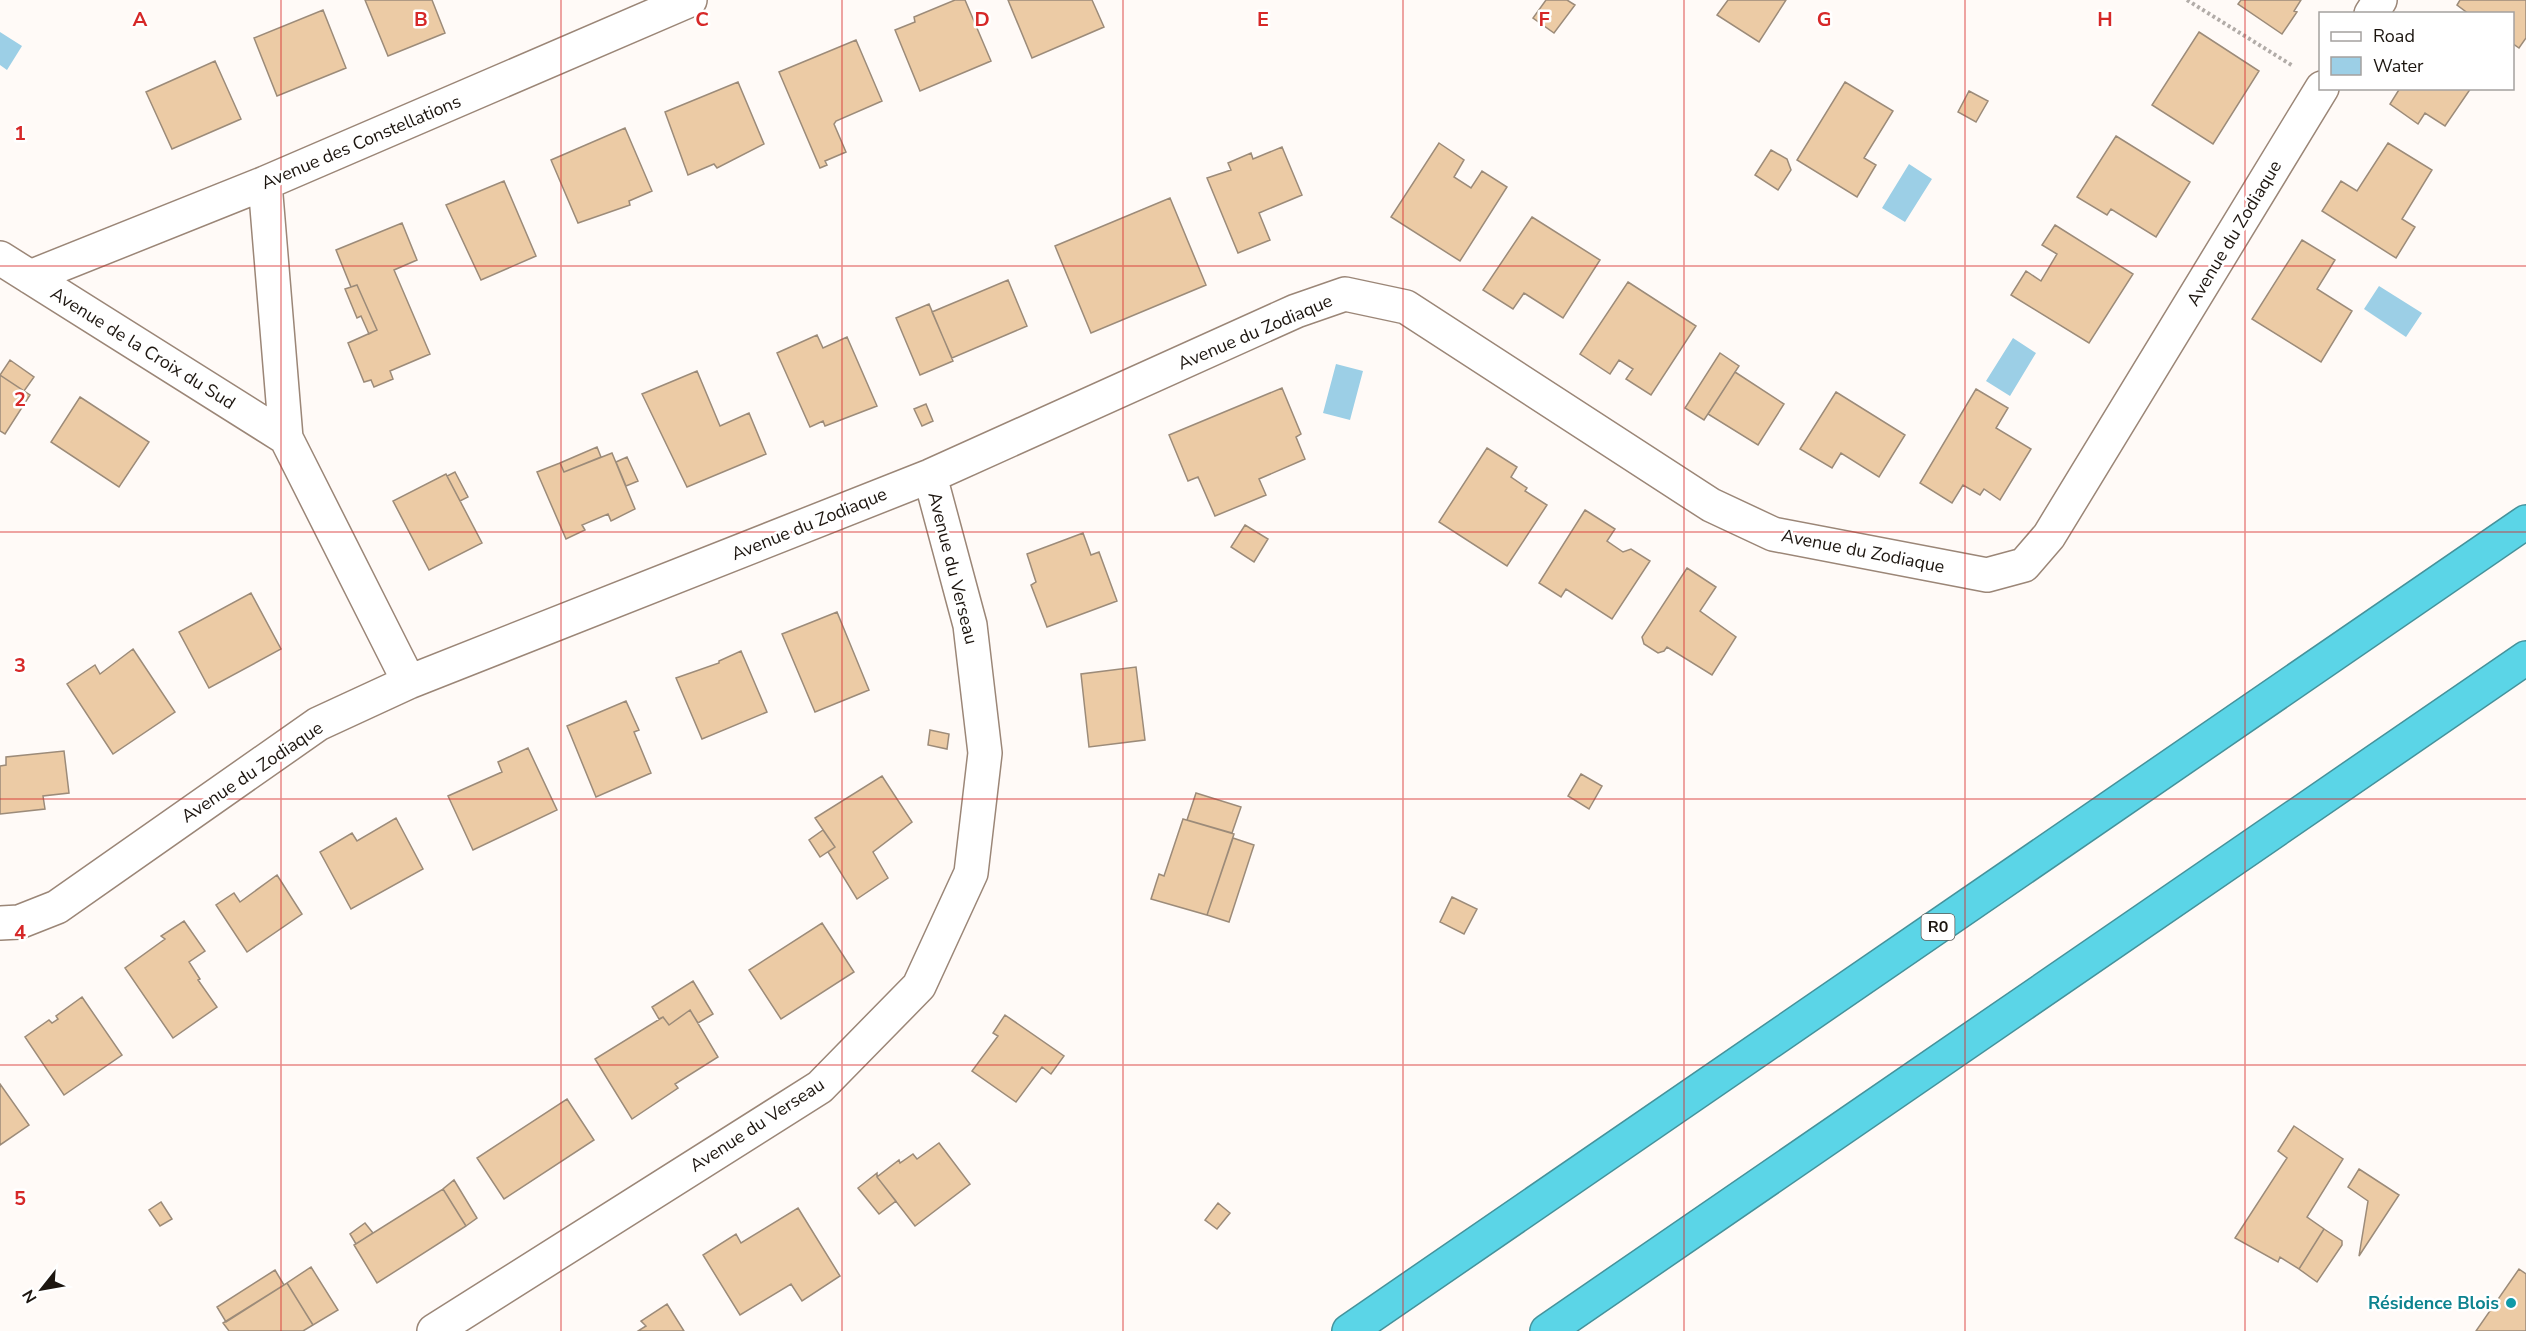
<svg xmlns="http://www.w3.org/2000/svg" width="2526" height="1331" font-family="'Nunito Sans',sans-serif">
<rect width="100%" height="100%" fill="#fffaf7"/>
<!-- water -->
<path fill="#9ccfe6" d="M0 32 22 46 7 70 0 65Z
M1909 164 1932 179 1905 222 1882 208Z
M2379 286 2422 313 2406 337 2364 309Z
M2013 338 2036 353 2010 396 1986 381Z
M1336 364 1363 371 1350 420 1323 413Z"/>
<!-- building -->
<path fill="#eccba5" stroke="#9c8b79" stroke-width="1.5" d="M365 0H432L445 33 388 56Z
M955 0H965L991 61 920 91 895 30 915 22 914 17Z
M1008 0H1092L1104 27 1032 58Z
M1546 0H1567L1575 5 1554 33 1533 18Z
M1728 0H1786L1759 42 1717 15Z
M2241 0H2301L2294 11 2297 12 2282 34 2238 4Z
M2460 0H2526V38L2519 48 2512 43V14H2469L2457 5Z
M323 10 346 68 277 96 254 38Z
M2199 32 2259 71 2213 144 2152 105Z
M856 40 882 101 836 121 834 124 846 152 825 161 827 165 820 168 779 72Z
M215 61 241 119 172 149 146 92Z
M738 82 764 144 717 168 714 164 688 175 665 112Z
M1845 82 1893 111 1864 158 1876 165 1857 197 1797 160Z
M2400 88H2471L2445 126 2425 113 2418 124 2390 104Z
M1969 91 1988 101 1976 122 1958 112Z
M625 128 652 191 629 201 630 205 578 223 551 160Z
M2116 136 2190 182 2156 237 2111 209 2107 215 2077 197Z
M1439 143 1464 160 1454 177 1471 188 1482 171 1507 187 1460 261 1391 217Z
M2388 143 2432 170 2402 219 2415 227 2396 258 2322 211 2341 181 2357 191Z
M1282 147 1302 195 1259 213 1270 240 1238 253 1207 178 1231 170 1228 163 1251 153 1253 159Z
M1771 150 1787 159 1791 170 1778 190 1755 175Z
M504 181 536 256 481 280 446 205Z
M1170 198 1206 285 1091 333 1055 246Z
M1532 217 1600 260 1563 318 1524 293 1513 309 1483 290Z
M402 223 417 260 394 270 430 354 390 371 393 379 374 387 371 380 364 382 348 343 377 330 357 285 351 287 336 250Z
M2055 225 2133 274 2089 343 2011 295 2026 271 2041 281 2057 254 2042 245Z
M2302 240 2335 260 2317 289 2352 311 2321 362 2252 319Z
M1008 280 1027 326 952 358 932 312Z
M1628 282 1696 326 1651 395 1626 379 1633 369 1619 360 1610 374 1580 354Z
M357 285 377 330 369 334 361 316 357 318 345 289Z
M929 304 953 361 920 375 896 318Z
M817 335 823 348 847 337 877 406 825 426 823 421 810 427 777 353Z
M1720 353 1739 366 1704 420 1685 408Z
M10 360 34 377 24 391 0 375Z
M697 371 720 426 749 413 766 454 687 487 642 394Z
M1735 372 1784 404 1758 445 1708 414Z
M0 375 30 395 5 434 0 431Z
M1282 388 1301 434 1296 437 1305 459 1259 479 1266 495 1215 516 1198 477 1188 481 1169 435Z
M1976 389 2008 408 1996 428 2031 449 2000 500 1984 489 1980 495 1963 485 1952 503 1920 483Z
M1836 392 1905 435 1879 477 1841 453 1832 468 1800 449Z
M80 397 149 442 119 487 51 442Z
M926 404 933 421 922 426 914 409Z
M597 447 601 457 564 472 560 463Z
M1487 448 1517 467 1511 477 1527 488 1525 491 1547 505 1507 566 1439 522Z
M612 453 635 509 611 521 608 514 582 525 585 530 566 539 537 472 560 463 564 472Z
M627 457 638 481 626 486 616 462Z
M455 472 468 497 460 501 447 476Z
M446 474 482 543 429 570 393 501Z
M1585 510 1615 529 1607 541 1623 552 1631 549 1650 561 1612 619 1566 589 1561 597 1539 583Z
M1245 525 1268 539 1254 562 1231 547Z
M1083 533 1091 555 1099 552 1117 601 1047 627 1031 585 1036 582 1027 554Z
M1687 568 1716 587 1700 611 1736 637 1712 675 1667 647 1664 651 1658 653 1644 644 1642 637Z
M251 593 281 649 209 688 179 632Z
M837 612 869 690 815 712 782 634Z
M133 649 175 712 113 754 67 684 95 665 100 674Z
M741 651 767 712 702 739 676 678 719 663V661Z
M1136 667 1145 740 1089 747 1081 674Z
M626 701 639 730 634 732 651 773 596 797 567 726Z
M930 730 949 734 947 749 928 745Z
M528 748 557 810 473 850 448 796 502 772 498 762Z
M64 751 69 793 43 796 45 809 0 814V766L6 765V757Z
M1581 774 1602 786 1589 809 1568 796Z
M882 776 912 822 873 852 888 878 857 899 828 852 835 847 815 818Z
M1196 793 1241 807 1232 833 1187 820Z
M396 818 423 869 351 909 320 852 352 833 357 841Z
M1183 819 1234 834 1207 915 1151 899 1159 874 1164 876Z
M823 830 835 847 820 857 809 840Z
M1233 838 1254 845 1229 922 1207 915Z
M277 875 302 914 247 952 216 905 234 893 240 902Z
M1452 897 1477 909 1464 934 1440 922Z
M184 921 205 951 189 962 200 979 198 980 217 1007 173 1038 125 968 165 939 161 936Z
M822 923 854 972 781 1019 749 970Z
M693 981 713 1014 698 1023 690 1010 669 1025 663 1017 659 1019 652 1007Z
M82 997 122 1055 64 1095 25 1037 49 1020 52 1023 58 1019 56 1016Z
M690 1010 718 1057 675 1084 678 1088 632 1119 595 1059 663 1017 669 1025Z
M1005 1015 1064 1056 1051 1074 1042 1067 1016 1102 972 1071 998 1036 993 1033Z
M0 1084 29 1125 0 1145Z
M567 1099 594 1140 504 1199 477 1158Z
M2294 1126 2343 1159 2307 1217 2324 1229 2299 1269 2280 1257 2278 1262 2235 1238 2287 1158 2278 1151Z
M939 1143 970 1184 915 1226 877 1177 899 1160 900 1163 913 1154 917 1159Z
M2359 1169 2399 1195 2359 1256 2368 1201 2348 1187Z
M877 1173V1177L896 1201 879 1214 858 1188Z
M454 1180 477 1218 466 1226 443 1189Z
M443 1189 466 1226 377 1283 354 1245Z
M161 1202 172 1219 160 1226 149 1210Z
M1218 1203 1230 1213 1217 1229 1205 1220Z
M798 1208 840 1276 802 1301 791 1284 740 1315 703 1255 736 1234 741 1243Z
M365 1223 373 1233 356 1244 350 1234Z
M2324 1229 2342 1241V1245L2317 1282 2299 1269Z
M311 1267 338 1310 313 1325 287 1283Z
M2519 1269 2526 1274V1331H2476Z
M275 1270 284 1285 226 1322 217 1307Z
M287 1283 313 1325 303 1331H229L223 1323Z
M667 1304 684 1331H638L646 1326 641 1321Z"/>
<g fill="none" stroke-linecap="round" stroke-linejoin="round">
<defs>
<path id="minor" d="M2371 14 2380 0
M265 183 286 438 409 682
M0 258 286 438
M30 277 265 183 690 0
M0 923 19 922 57 907 318 724 409 682 930 476 1296 311 1345 294 1406 307 1711 505 1773 534 1987 575 2024 565 2049 536 2322 88
M434 1331 820 1087 919 986 971 873 985 753 970 625 930 476"/>
<path id="highway" d="M1349 1331 2526 522
M1547 1331 2526 658"/>
</defs>
<!-- minor casing -->
<use href="#minor" stroke="#9b8677" stroke-width="36"/>
<!-- highway casing -->
<use href="#highway" stroke="#45929b" stroke-width="36"/>
<!-- path -->
<path stroke="#b2aca8" stroke-width="4" stroke-dasharray="3 3" stroke-linecap="butt" d="M2187 0 2293 66"/>
<!-- minor -->
<use href="#minor" stroke="#fff" stroke-width="33"/>
<!-- highway -->
<use href="#highway" stroke="#5bd5e7" stroke-width="33"/>
</g>
<!-- grid -->
<path fill="none" stroke="#d62828" stroke-width="1.5" stroke-opacity="0.55" d="M281 0V1331M561 0V1331M842 0V1331M1123 0V1331M1403 0V1331M1684 0V1331M1965 0V1331M2245 0V1331M0 266H2526M0 532H2526M0 799H2526M0 1065H2526"/>
<!-- markers -->
<circle fill="#0f9aa8" stroke="#fff" stroke-width="2" cx="2511" cy="1303" r="6"/>
<g text-anchor="middle" dominant-baseline="central" stroke-width="5" stroke-linejoin="round" paint-order="stroke">
<!-- shield labels -->
<rect fill="#fff" stroke="#605b57" stroke-width="1.5" x="1921.5" y="914" width="33" height="26" rx="4.5"/>
<g font-size="16" font-weight="bold" fill="#1c150f">
<text x="1938" y="927">R0</text>
</g>
<!-- street labels -->
<g font-size="18" fill="#1c150f" stroke="#fff">
<text transform="translate(361 142) rotate(-23)">Avenue des Constellations</text>
<text transform="translate(2234 233) rotate(-59)">Avenue du Zodiaque</text>
<text transform="translate(1255 332) rotate(-23)">Avenue du Zodiaque</text>
<text transform="translate(143 348) rotate(32)">Avenue de la Croix du Sud</text>
<text transform="translate(809 524) rotate(-22)">Avenue du Zodiaque</text>
<text transform="translate(1863 551) rotate(11)">Avenue du Zodiaque</text>
<text transform="translate(953 568) rotate(76)">Avenue du Verseau</text>
<text transform="translate(252 772) rotate(-34)">Avenue du Zodiaque</text>
<text transform="translate(757 1125) rotate(-33)">Avenue du Verseau</text>
</g>
<!-- culture labels -->
<g font-size="18" font-weight="bold" fill="#0d838f" stroke="#fff" text-anchor="end">
<text x="2499" y="1303">Résidence Blois</text>
</g>
</g>
<g font-size="20" text-anchor="middle" font-weight="bold" fill="#d62828" stroke="#fff" stroke-width="5" stroke-linejoin="round" paint-order="stroke">
<text x="140" y="26">A</text>
<text x="421" y="26">B</text>
<text x="702" y="26">C</text>
<text x="982" y="26">D</text>
<text x="1263" y="26">E</text>
<text x="1544" y="26">F</text>
<text x="1824" y="26">G</text>
<text x="2105" y="26">H</text>
<text x="20" y="140">1</text>
<text x="20" y="406">2</text>
<text x="20" y="672">3</text>
<text x="20" y="939">4</text>
<text x="20" y="1205">5</text>
</g>
<!-- legend -->
<rect x="2319" y="12" width="195" height="78" fill="#ffffff" stroke="#a4a19f" stroke-width="1.5"/>
<rect x="2331" y="32" width="30" height="9" fill="#ffffff" stroke="#a4a19f" stroke-width="1.5"/>
<text x="2373" y="42" font-size="18" fill="#1c150f">Road</text>
<rect x="2331" y="57" width="30" height="18" fill="#9ccfe6" stroke="#a4a19f" stroke-width="1.5"/>
<text x="2373" y="72" font-size="18" fill="#1c150f">Water</text>
<!-- north arrow -->
<g transform="translate(42 1289) rotate(239)" stroke="#ffffff" stroke-width="4.5" paint-order="stroke">
<path d="M0-4.5L10 22L0 15L-10 22Z" fill="#1c150f"/>
<text y="-9" font-size="16" font-weight="bold" text-anchor="middle" fill="#1c150f">N</text>
</g>
</svg>
